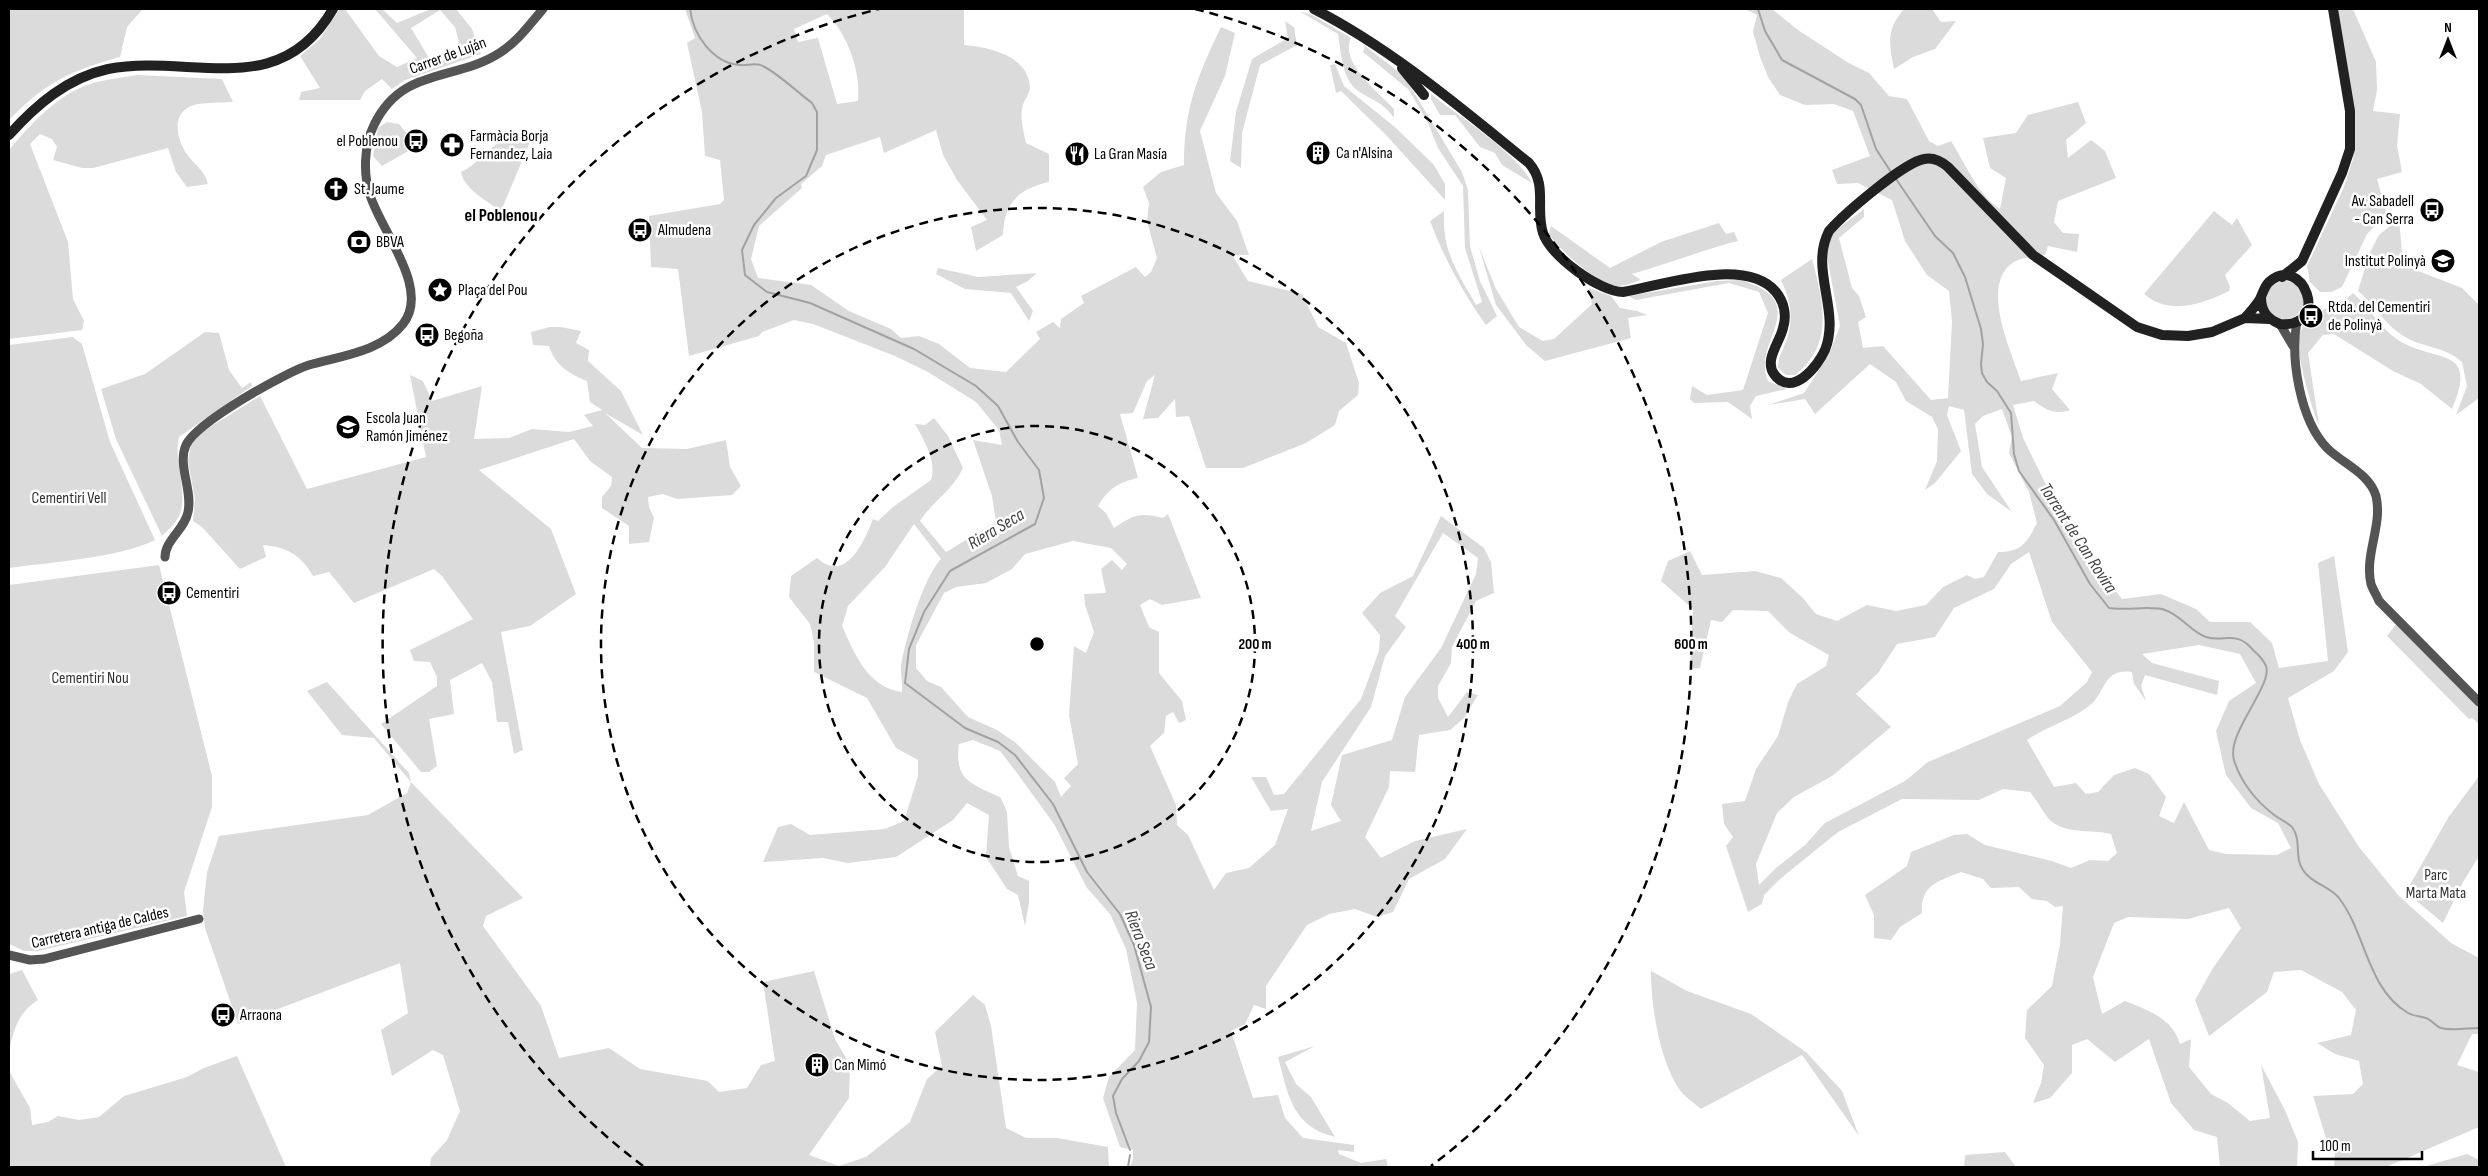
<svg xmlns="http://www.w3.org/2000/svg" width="2488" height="1176" font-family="'Sofia Sans Condensed',sans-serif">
<rect width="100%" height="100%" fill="#fff"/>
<!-- green -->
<path fill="#dbdbdb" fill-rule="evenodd" d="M9 9H143L127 27 120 57C70 71 46 82 9 120Z
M340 9H345L379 56 397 67 417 58 375 9H382L397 23 431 9H456L472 29 481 54 405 80 392 89 382 79 365 91 360 100H299L301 92 320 88 300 56 319 40ZM440 10 455 27 461 50 465 52 432 63 411 28Z
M685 9H964V45C988 47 1028 55 1030 87 1030 94 1023 101 1022 109 1020 119 1024 133 1026 143L1049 154V182C1018 189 1004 203 1003 235L976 251 971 227 987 220 957 180 943 155 936 130 884 153 880 137 826 155 822 166 801 184 802 188 759 226 751 259 758 278 811 285 849 311 891 329 901 338 919 336 939 344 970 368 1006 372 1040 339 1036 332 1053 322 1060 328 1061 319 1084 303 1081 296 1136 267 1145 277 1151 272 1157 258 1147 221 1149 203 1143 187 1161 172 1184 165C1184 109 1197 77 1221 27L1235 33 1225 76 1200 131 1216 193 1237 221 1249 255H1232L1248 281 1302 294 1318 327 1346 343 1359 383 1358 395 1339 411 1335 425 1306 443 1243 468H1206L1189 416 1176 417 1175 399 1158 418 1143 419 1155 375 1147 381 1133 413 1120 414 1138 478C1119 482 1108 489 1098 506L1106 513 1114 528C1134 515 1139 512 1163 518L1168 514 1201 598 1162 605 1150 599 1140 605 1149 627 1159 632V673L1182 701 1186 720 1179 723 1173 712 1166 716 1164 733 1150 746 1176 805 1177 825 1188 835 1214 890 1226 873 1249 868 1275 845 1288 809 1271 811 1251 777H1266L1274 795 1284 794 1361 699 1379 651 1380 635 1362 613 1380 593 1413 576 1441 516 1484 548 1491 562 1494 593 1476 601 1452 647 1451 663 1438 686V698L1448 717 1467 692 1478 695 1464 718 1450 730 1419 735 1415 772 1390 771 1389 787 1365 837 1381 858 1415 841 1467 829 1445 859 1409 879 1393 912 1377 917 1355 909 1329 914 1307 925 1266 986V1009L1254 1005 1245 1024 1231 1031 1253 1098 1278 1095 1285 1118 1303 1138 1354 1145V1152L1338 1150 1339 1154 1361 1163 1386 1159 1388 1167H1130L1133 1159V1150L1120 1147 1103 1098 1109 1077 1135 1050 1137 1003 1126 949 1110 914 1087 888 1054 824 1017 773 1000 751 973 740 959 744C954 782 972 783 1001 798L1007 812 1009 847 1018 876 1029 881V903L1025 926 1018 895 1007 889 986 857 989 815 967 803 953 820 896 857 848 863 823 858 763 862 778 827 791 824 810 835 885 829 904 821 918 776V760L896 748 867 698 814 672V642L810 624 789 597 791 576 817 558C846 584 864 542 873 519L878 521 893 507 931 480C937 461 924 440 915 424L925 425 934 418 948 436 963 468C953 490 932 502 920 521L946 552 996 522 992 496 973 440 1002 445 999 430 976 402 928 372 895 356 813 324 794 320 762 332 759 336 689 356 678 269 651 267 649 216 720 204 724 200 720 160 705 156 702 112 687 43 695 38ZM827 14C848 35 861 72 858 101L837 104 818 38 798 42 794 29ZM914 524 941 559C923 578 906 638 901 665 900 673 903 683 902 692 867 687 855 654 842 626L848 606 885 567ZM1443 533 1478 558 1476 574 1441 648 1405 697 1392 740 1342 755 1331 805 1341 821 1311 831 1322 782 1371 707 1385 656 1406 627 1395 616ZM1073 541 1111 548 1127 564 1122 570 1112 560 1101 569 1106 593 1084 594 1085 605 1094 632 1086 653 1074 646 1069 715 1078 764 1064 778 1071 786 1061 797 1055 782 1016 743 997 730 968 717 941 687 927 681 916 668V645L944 593 956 587 986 583 1012 569 1025 554Z
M1745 9H1772L1798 30 1847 62 1869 73 1889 96 1907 99 1929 141 1938 146 1951 141C1965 163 1978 195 2000 209L2006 178 1990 168 1983 138 2016 133 2028 115 2078 102 2086 123 2066 140 2068 158 2091 140 2105 151 2116 178 2058 201 2054 222 2063 233 2079 234 2077 252 2048 246 2045 255C2036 257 2022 257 2014 262 1979 283 2011 351 2021 381L2058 373 2052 389 2070 410C2055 415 2046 410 2034 401L2013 405 2023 438 2054 501 2076 525 2095 564 2122 599 2161 594 2196 609 2210 622H2250L2272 643 2279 668 2328 661 2318 563 2334 556 2348 652 2334 671 2288 698 2300 740 2319 784 2359 847 2399 896 2451 943 2479 958V1034H2472L2457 1065 2479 1072V1127L2386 1167H2334L2335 1151 2327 1141 2313 1096 2353 1094 2363 1084 2359 1061 2335 1054 2317 1043 2351 1035 2356 1010 2342 992 2301 970 2274 972 2267 992 2209 1036 2195 1000 2213 968 2241 928 2229 908 2188 919 2128 917 2114 923 2093 977 2102 1014 2125 1001C2148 1010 2173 1019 2180 1044L2191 1039 2189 1067 2211 1094 2228 1103 2250 1121 2270 1118 2261 1065 2285 1110 2298 1142 2297 1167H2220L2217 1137 2194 1130 2171 1103 2149 1039 2115 1062 2087 1039 2072 1045V1073L2050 1098 2033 1103 2041 1083 2044 1065 2025 1038 2027 1010 2052 986 2060 944 2063 906 2055 907 2047 901 2032 899 2019 887 1991 888 1983 879 1961 872C1939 881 1920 885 1922 913L1900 927 1891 940 1874 938V915L1865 895 1907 866 1911 852 1954 835 1967 834 1985 845 2052 861 2071 868 2090 860 2108 861 2117 853 2111 834C2092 829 2062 835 2048 818 2042 810 2037 800 2030 792L2003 789 1979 800 1902 799 1838 832 1780 879 1764 895 1762 904 1748 912 1726 846 1733 837 1724 824 1722 804 1745 801 1756 769 1778 736 1788 702 1797 684 1826 666 1829 655 1790 633 1768 611 1733 610 1722 622 1711 620 1700 668 1690 669 1693 609 1661 581 1668 561 1690 551 1702 575 1755 571 1781 578 1803 598 1816 614 1837 621 1867 605 1896 611 1926 605 1943 587 1967 575 1975 579 1984 577 1998 552C2022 552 2027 542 2037 523L2029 492 2009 453 2012 437 2002 409 1983 416 1975 424 1982 467 2012 512 1987 494 1972 474 1964 410 1949 406 1947 415 1961 451 1935 483 1925 490 1937 461 1938 429 1932 417 1906 401 1896 382 1870 364 1815 414 1805 399 1768 405 1804 393 1829 355 1840 326 1827 256 1831 234 1864 209V217L1839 238 1852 288 1859 296 1866 317 1858 322 1863 348 1883 346 1931 400 1948 398 1952 322 1949 291 1927 275 1905 241 1892 200 1858 183 1837 184 1832 170 1870 156 1853 111 1834 104 1805 105 1780 95 1768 77 1760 57 1753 32 1757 15ZM2029 552 2052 622 2092 672 2087 682 2060 706 1928 762 1905 781 1825 823 1805 845 1776 868 1759 885 1756 864 1777 813 1794 797 1832 776 1891 727 1856 694 1878 673 1897 644 1935 637 1954 608 1994 589 2011 564ZM2199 645 2240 654 2256 683 2229 701 2216 731 2222 758 2226 775 2251 808 2278 823 2291 848 2277 855 2226 854 2209 850 2184 802 2174 823 2159 816 2166 797 2149 774 2135 768 2114 775 2098 792 2086 794 2076 783 2054 787 2027 740C2046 727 2071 720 2089 706 2106 694 2102 668 2132 672L2134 684 2146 701 2141 686 2145 675 2217 695 2219 681 2152 663 2142 654Z
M1904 9H1932L1941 22 1956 21 1935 49 1913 57 1894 69C1889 43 1886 30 1904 9Z
M2337 9H2353L2376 62 2377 90 2373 111 2400 114 2397 146 2402 172 2377 179 2387 214 2367 234 2342 287 2331 292H2320L2310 282 2307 266 2344 187 2353 159 2355 133Z
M1299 11 1312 15 1351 38C1339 62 1379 93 1394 109V118C1383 103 1378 103 1363 94 1341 82 1342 56 1338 34Z
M1285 21 1294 27 1297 45 1260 65 1242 133 1241 168 1230 161 1236 112 1252 59 1288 38Z
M1365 46 1404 76 1462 172 1468 190 1470 246 1480 281 1497 316 1486 325C1463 293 1444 258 1430 221L1444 211C1442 252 1457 271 1476 305L1482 302 1465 248 1463 186 1438 148 1428 123 1409 90 1363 52Z
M1335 64 1344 86 1396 128 1434 165 1445 184V200L1387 136 1341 91 1336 93 1330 65Z
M137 75 222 79 233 102C221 103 206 102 194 105 171 112 176 137 186 153 193 163 206 172 208 184L187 187 176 172 168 148 93 168H82L53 160 57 147 52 139 40 134 30 144 68 242 73 299 84 321 82 330 9 339V150C30 125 58 94 90 84 105 79 122 78 137 75Z
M1431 94C1461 118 1515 151 1532 183L1502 165 1495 153 1480 147 1455 115H1440L1431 99Z
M387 122 399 124 417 146 382 166 373 156 378 128Z
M518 137 530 142 501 211C487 201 464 189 461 172 486 160 487 141 518 137Z
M2214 211 2232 225 2237 218 2252 245 2225 275 2230 287 2229 291C2202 304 2170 316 2144 294Z
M2399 219 2402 253 2413 269 2462 288 2479 305V398L2456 415 2467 386 2462 362C2445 346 2421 348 2402 335 2383 323 2375 304 2358 291L2370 252 2379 235Z
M1719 223 1726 234 1734 232 1738 241C1702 250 1668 264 1632 274L1641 280C1634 282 1626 286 1619 286 1599 287 1560 250 1549 234L1551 226 1610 268 1661 242Z
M1479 247 1496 289 1519 327 1543 341 1554 339 1592 304 1589 288 1611 296 1620 308 1637 311 1647 315 1628 318 1631 338 1545 361 1527 346 1496 305Z
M1812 259C1823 300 1835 345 1795 375H1786L1778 368C1778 357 1782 352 1786 342 1794 319 1791 301 1781 280Z
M938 268 978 277 1037 273 1028 281 1016 287 1033 311 1029 321 1011 293 965 289 936 274Z
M1741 280C1816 303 1750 342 1768 381L1787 389 1756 396 1750 406 1752 419 1728 402 1694 403 1690 399 1692 386 1707 395 1743 390 1768 313 1759 292 1729 283 1636 300 1628 296 1717 281Z
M2266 300a19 19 0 1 1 38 0a19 19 0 1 1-38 0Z
M2353 293C2370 308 2380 328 2398 340 2436 364 2479 345 2452 409L2421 384 2393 371 2334 334 2323 335 2308 353 2319 425C2312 411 2296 352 2298 338 2299 334 2303 327 2305 324 2317 307 2340 307 2353 293Z
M550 327H561L581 331 576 343 589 350 588 361 621 391 643 435 605 413 642 448 687 449 726 440 730 467 741 486 732 495 677 499 663 494 648 497 649 507 654 518 649 542 629 544V526L602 508V497L611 486 612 477 590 461 574 439 479 470 551 529 576 594 530 626 501 632 523 750 514 754 508 722H497L492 682 482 663 450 680 454 714 429 719 437 766 429 772H421L381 724 437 686V677L430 662 414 661 410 650 473 619 442 576 434 569 354 603 329 572 313 576C301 555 287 547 263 545L266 557 240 569 202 527 193 521 195 499 188 461 191 445 202 432 260 396 307 489 426 457 410 375 423 381 432 401 482 386 474 439 509 438 532 429 569 432 593 426 584 415 602 410 590 402 587 381C570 374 555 366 549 346L533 345 531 332Z
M205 332 219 333 229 370 242 388 251 382 252 386 179 437C173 462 190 497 178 518 174 525 167 531 162 536L116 439 101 389 145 374Z
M73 337 82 344 110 442 155 540C118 558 51 562 9 568V345Z
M159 565 212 776V807L184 892 187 916 38 951H24L9 944V585Z
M2397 623 2479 707V729V724L2472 718 2469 719 2387 636Z
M327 682 409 773 411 782 523 898 486 916 483 926 541 1006 559 1058 609 1048 640 1069 708 1081 719 1092 747 1088 761 1065 775 1061 763 982 814 971 835 1039 850 1065 849 1098 809 1155 839 1166 866 1157 910 1122 927 1079 942 1066 935 1032 973 995 985 1005 991 1026 1006 1128 1026 1138H1057L1108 1147 1109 1167H430L431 1158 447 1140 460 1111 443 1055 433 1050 392 1076 381 1030 408 1013 400 963 238 1024 205 928 203 911 207 872 219 836 368 815 407 793 411 782 374 738 342 735 307 691Z
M2479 776V856L2463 882 2443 923 2413 898 2407 890 2448 818Z
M22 970 38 1000C18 1013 14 1029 9 1051V974Z
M1651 971 1687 991 1751 1014 1806 1052 1842 1091 1859 1136 1802 1055 1701 1109C1695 1104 1688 1099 1683 1094 1660 1066 1651 1006 1651 971Z
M1315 1046 1285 1062 1296 1084 1311 1097 1335 1137C1292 1127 1288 1094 1278 1057Z
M237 1056 286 1167H9V1071L30 1108 32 1125 48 1122 58 1116 79 1120 99 1117 124 1096 187 1077 204 1068Z
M2005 1152 2016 1167H1964L1965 1155Z
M2467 1154 2479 1160V1167H2423Z"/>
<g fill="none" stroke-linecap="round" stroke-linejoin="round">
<!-- stream -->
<path stroke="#a2a2a2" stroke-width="2" d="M690 9C693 34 712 63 740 65 747 66 756 62 763 66 780 75 796 91 812 103L817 112V150L806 176 776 198 754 225 742 250 745 275 767 292 810 303 914 349 976 386 998 406 1018 442 1039 470 1044 498 1035 524 950 571 924 612 909 649 905 683 965 728 998 742 1015 755 1053 804 1087 872 1120 914 1134 945 1151 1007 1149 1042 1139 1061 1122 1079 1113 1096 1116 1113 1130 1150
M1758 9 1765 31 1782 60 1855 99 1861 105 1876 149 1891 172
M1896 179 1935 236 1953 253 1965 277 1981 329 1983 344 1981 364 1982 373 1987 382 1997 391 2011 413 2014 454 2019 471 2054 520 2090 584 2109 608C2126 611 2151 605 2165 610 2182 616 2191 632 2206 637 2225 643 2236 629 2254 651 2258 654 2264 661 2266 666 2273 686 2226 733 2234 760 2240 781 2256 801 2273 814 2279 819 2287 822 2292 827 2302 840 2294 858 2303 870 2311 883 2329 886 2339 898 2366 933 2367 989 2408 1013 2413 1016 2420 1016 2426 1018 2432 1020 2436 1027 2441 1028 2453 1031 2468 1028 2479 1028
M1128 1167 1130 1155"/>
<!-- tertiary -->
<path stroke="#545454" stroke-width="9" d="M2297 321C2290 358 2300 420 2327 448 2343 464 2369 473 2376 496 2383 525 2364 555 2371 584 2373 590 2377 596 2379 601L2479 702
M2280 324 2293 346
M165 557C165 540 185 529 188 512 193 490 177 465 186 445 197 422 284 373 309 365 340 356 381 352 403 324 431 289 381 231 370 195 363 174 364 145 374 125 402 66 456 82 501 52 518 41 530 24 543 9
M9 955 30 960 44 959 199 919"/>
<!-- secondary -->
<path stroke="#212121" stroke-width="10" d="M1314 9C1392 49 1461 108 1529 163 1548 185 1535 208 1543 233 1550 256 1600 292 1623 292 1664 285 1746 256 1776 292 1784 302 1787 315 1783 328 1780 342 1764 360 1774 374 1792 399 1818 366 1825 350 1841 310 1809 270 1829 231 1844 214 1903 163 1924 159 1933 157 1941 161 1948 167L2033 255 2137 327 2162 335 2188 336 2212 332 2245 318 2270 319
M1402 68 1424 95
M9 135C36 105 67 78 108 69 190 53 279 103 333 9
M2282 277 2302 261 2342 173 2350 149V111L2333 9
M2245 318C2250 312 2256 306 2260 299 2263 293 2264 287 2269 282 2303 252 2332 329 2280 324 2267 319 2261 311 2261 297"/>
</g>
<!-- distance rings -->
<g fill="none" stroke="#000" stroke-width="2.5" stroke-dasharray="9 6">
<circle cx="1037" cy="644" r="218"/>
<circle cx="1037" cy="644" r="436"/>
<path d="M643 1166A654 654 0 0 1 879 9M1195 9A654 654 0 0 1 1431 1166"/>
</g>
<!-- icons -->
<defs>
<symbol id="bus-disc" viewBox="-11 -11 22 22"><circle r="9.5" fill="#000" stroke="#fff"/><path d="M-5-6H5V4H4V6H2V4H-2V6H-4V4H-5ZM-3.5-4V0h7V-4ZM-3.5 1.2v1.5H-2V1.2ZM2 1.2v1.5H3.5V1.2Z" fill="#fff"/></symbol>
<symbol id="pharmacy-disc" viewBox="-11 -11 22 22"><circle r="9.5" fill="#000" stroke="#fff"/><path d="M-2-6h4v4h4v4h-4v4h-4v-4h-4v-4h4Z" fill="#fff"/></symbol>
<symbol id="building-disc" viewBox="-11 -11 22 22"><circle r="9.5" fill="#000" stroke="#fff"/><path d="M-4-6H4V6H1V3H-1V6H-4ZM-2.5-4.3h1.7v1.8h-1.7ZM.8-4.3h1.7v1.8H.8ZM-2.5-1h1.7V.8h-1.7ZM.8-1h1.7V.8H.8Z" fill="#fff"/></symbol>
<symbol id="restaurant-disc" viewBox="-11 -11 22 22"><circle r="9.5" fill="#000" stroke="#fff"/><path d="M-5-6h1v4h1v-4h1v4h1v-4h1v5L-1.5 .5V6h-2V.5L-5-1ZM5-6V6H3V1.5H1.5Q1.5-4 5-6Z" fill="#fff"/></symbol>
<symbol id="church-disc" viewBox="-11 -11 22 22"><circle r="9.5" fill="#000" stroke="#fff"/><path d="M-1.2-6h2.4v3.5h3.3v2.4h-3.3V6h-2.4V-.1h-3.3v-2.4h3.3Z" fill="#fff"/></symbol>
<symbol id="bank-disc" viewBox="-11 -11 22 22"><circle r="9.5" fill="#000" stroke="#fff"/><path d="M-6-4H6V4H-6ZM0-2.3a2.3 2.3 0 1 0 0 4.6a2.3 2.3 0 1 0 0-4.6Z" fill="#fff"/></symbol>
<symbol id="school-disc" viewBox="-11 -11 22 22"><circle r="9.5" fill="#000" stroke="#fff"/><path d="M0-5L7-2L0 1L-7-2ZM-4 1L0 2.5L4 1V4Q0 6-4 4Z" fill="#fff"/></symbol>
<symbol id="sight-disc" viewBox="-11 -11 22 22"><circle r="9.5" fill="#000" stroke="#fff"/><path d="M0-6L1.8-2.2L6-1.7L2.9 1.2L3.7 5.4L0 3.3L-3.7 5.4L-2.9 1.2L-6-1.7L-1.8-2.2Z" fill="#fff"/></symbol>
</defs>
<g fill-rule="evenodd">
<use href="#bus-disc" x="402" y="127" width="28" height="28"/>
<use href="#pharmacy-disc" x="438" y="131" width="28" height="28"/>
<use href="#building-disc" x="1304" y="139" width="28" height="28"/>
<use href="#restaurant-disc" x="1063" y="140" width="28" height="28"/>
<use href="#church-disc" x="322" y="175" width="28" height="28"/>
<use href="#bus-disc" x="2418" y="196" width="28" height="28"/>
<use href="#bus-disc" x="626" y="216" width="28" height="28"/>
<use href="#bank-disc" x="345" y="228" width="28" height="28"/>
<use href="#school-disc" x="2429" y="247" width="28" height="28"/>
<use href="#sight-disc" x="426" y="276" width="28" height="28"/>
<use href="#bus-disc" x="2297" y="302" width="28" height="28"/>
<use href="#bus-disc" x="413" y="321" width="28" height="28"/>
<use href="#school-disc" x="334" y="413" width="28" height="28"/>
<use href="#bus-disc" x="155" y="579" width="28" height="28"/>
<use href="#bus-disc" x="209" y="1001" width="28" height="28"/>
<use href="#building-disc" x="803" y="1051" width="28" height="28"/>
</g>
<g text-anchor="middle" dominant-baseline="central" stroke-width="5" stroke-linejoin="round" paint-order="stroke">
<!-- street labels -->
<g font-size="16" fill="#000" stroke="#fff">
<text transform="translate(448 56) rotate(-20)">Carrer de Luján</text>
<text transform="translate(100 928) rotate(-13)">Carretera antiga de Caldes</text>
</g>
<!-- poi labels -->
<g font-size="16" fill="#000" stroke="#fff" text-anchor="start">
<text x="470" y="136">Farmàcia Borja<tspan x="470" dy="18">Fernandez, Laia</tspan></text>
<text x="398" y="141" text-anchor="end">el Poblenou</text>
<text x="1336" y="153">Ca n'Alsina</text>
<text x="1094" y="154">La Gran Masía</text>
<text x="354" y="189">St. Jaume</text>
<text x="2414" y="201" text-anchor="end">Av. Sabadell<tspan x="2414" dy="18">- Can Serra</tspan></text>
<text x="658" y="230">Almudena</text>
<text x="376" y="242">BBVA</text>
<text x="2426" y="261" text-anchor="end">Institut Polinyà</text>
<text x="458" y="290">Plaça del Pou</text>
<text x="2328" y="307">Rtda. del Cementiri<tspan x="2328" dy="18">de Polinyà</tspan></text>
<text x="444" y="335">Begoña</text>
<text x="366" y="418">Escola Juan<tspan x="366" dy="18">Ramón Jiménez</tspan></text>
<text x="186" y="593">Cementiri</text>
<text x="240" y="1015">Arraona</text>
<text x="834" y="1065">Can Mimó</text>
</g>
<!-- park labels -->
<g font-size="16" fill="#323232" stroke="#fff">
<text x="69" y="498">Cementiri Vell</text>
<text x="90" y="678">Cementiri Nou</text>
<text x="2436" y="875">Parc<tspan x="2436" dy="18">Marta Mata</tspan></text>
</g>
<!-- neighbourhood labels -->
<g font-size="18" font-weight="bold" fill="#000" stroke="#fff">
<text x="501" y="215">el Poblenou</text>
</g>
<!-- water labels -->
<g font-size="18" font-style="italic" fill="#434343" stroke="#fff">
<text transform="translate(996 529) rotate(-31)">Riera Seca</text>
<text transform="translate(2078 538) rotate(57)">Torrent de Can Rovira</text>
<text transform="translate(1141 940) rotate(69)">Riera Seca</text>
</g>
</g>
<circle cx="1037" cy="644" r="8" fill="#000" stroke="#fff" stroke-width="2.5"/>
<g font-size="15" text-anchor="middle" font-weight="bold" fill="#000" stroke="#fff" stroke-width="5" stroke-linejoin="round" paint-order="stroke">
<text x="1255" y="649">200 m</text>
<text x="1473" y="649">400 m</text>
<text x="1691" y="649">600 m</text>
</g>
<!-- border -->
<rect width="2488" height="1176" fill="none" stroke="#000000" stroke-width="20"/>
<!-- north arrow -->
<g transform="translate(2448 40)" stroke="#ffffff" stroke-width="4" paint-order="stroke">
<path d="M0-4L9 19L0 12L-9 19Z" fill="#000000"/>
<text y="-8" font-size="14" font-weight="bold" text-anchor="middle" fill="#000000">N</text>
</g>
<!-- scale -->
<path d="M2313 1151v8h109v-8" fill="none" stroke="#000000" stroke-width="2.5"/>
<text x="2320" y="1151" font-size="15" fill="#000000" stroke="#ffffff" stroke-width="4" paint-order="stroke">100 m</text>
</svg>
